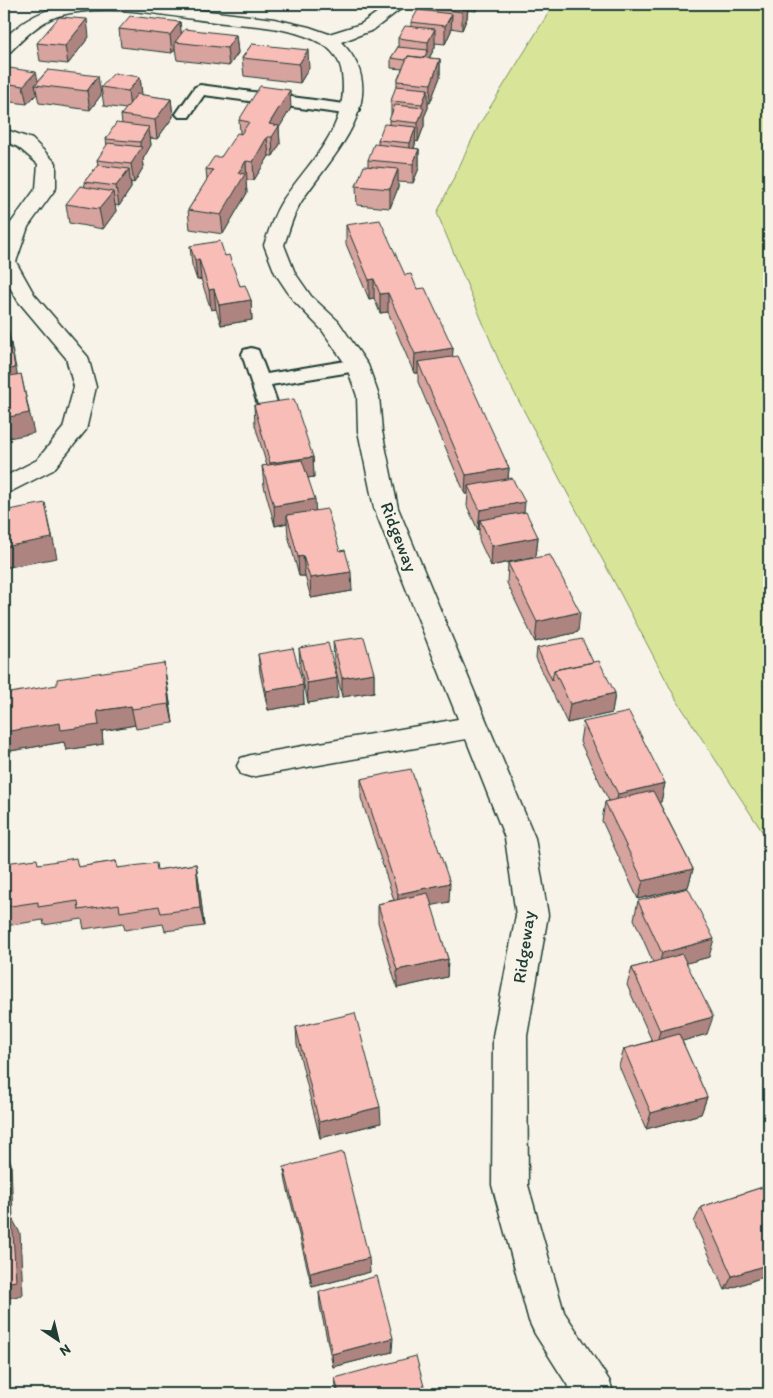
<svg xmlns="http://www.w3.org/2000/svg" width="773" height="1398" font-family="Itim,sans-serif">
<rect width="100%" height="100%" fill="#f7f3e8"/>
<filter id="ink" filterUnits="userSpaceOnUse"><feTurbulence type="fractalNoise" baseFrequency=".02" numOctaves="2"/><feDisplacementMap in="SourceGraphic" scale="10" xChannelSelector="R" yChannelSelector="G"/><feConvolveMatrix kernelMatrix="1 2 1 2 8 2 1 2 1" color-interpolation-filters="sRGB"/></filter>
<g filter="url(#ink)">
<!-- green -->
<path fill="#d8e598" stroke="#7c9166" d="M554 4H769V842L676 699 504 373 437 213 479 125Z"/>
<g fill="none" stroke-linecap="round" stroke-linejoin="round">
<defs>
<path id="service" d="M45 4H59L65 11 63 14H53Z
M200 85 352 105 360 110 352 115 204 95 189 117H179L176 114 195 87Z
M251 348 258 350 267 374 357 359 364 361 367 365 364 369 357 371 271 385 279 408 276 412 269 414 262 412 259 408 242 354 244 350Z"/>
<path id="minor" d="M73 4 158 5 274 19 309 27 329 34 361 24 389 4H407L373 30 341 42C396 97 331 156 301 202 293 215 289 231 284 245L295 273 311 296 338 321 368 365 379 396 382 431 398 508 535 838 548 915 527 1036 528 1185 564 1312 609 1380 614 1394H573L535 1334 529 1321 492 1185 493 1036 516 915 505 838 466 739 251 777 241 774 237 766 241 758 251 755 458 719 374 508 358 431 357 396 346 365 322 330 293 300 275 273 264 245C269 231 273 216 281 203 308 162 350 129 342 74 341 62 333 50 322 44 291 26 251 26 216 22 166 16 108 2 58 16 39 22 24 38 10 52L4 53V39C25 18 44 9 73 4Z
M4 129 32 139 56 163V188L28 227 16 262 34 294 88 357 96 387 86 430 53 470 4 495V477L37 460 63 428 74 387 66 358 18 301 4 277V239L8 227 36 188 38 164 18 147 4 141Z"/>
</defs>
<!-- service casing -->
<use href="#service" stroke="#1f3d34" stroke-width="4"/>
<!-- minor casing -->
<use href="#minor" stroke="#1f3d34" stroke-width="3"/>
<!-- service -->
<use href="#service" fill="#f7f3e8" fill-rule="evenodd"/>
<!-- minor -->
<use href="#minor" fill="#f7f3e8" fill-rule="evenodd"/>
</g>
<!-- wall -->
<path fill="#d6a39e" stroke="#1f3d34" d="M435 4H480L476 11 468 10 467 18 462 30 451 28V31L445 44 435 43V47L429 58 440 59V77L430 103H428V108L424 117V126L418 142 416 141 414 148 419 149V168L413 183 398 182V188L390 208 357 205 356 186 368 166V160L378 145V140L389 124V120L391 117V101L397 86V81L403 69 391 68V58L398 47V38L411 26V22L433 11V8Z
M180 22 181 33 236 35 238 53 229 66 177 60 175 49 172 53 121 47 119 29Z
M89 37 68 64 40 61 37 43Z
M252 44 309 68 300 83 244 76 242 58Z
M48 70 101 95 90 110 39 103 37 94 27 104 4 101V73L38 81Z
M140 77 142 95 171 99 173 117 157 139 150 138 151 145 143 159 144 166 134 183 131 182V188L119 206 115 205 116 211 103 229 69 223 66 204 85 187 84 182 98 165 97 160 107 146 106 139 122 124 121 115 126 109 104 106 101 87Z
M291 108 279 128 280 144 273 156H269L254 180H247L246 182 247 193 223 234 190 229 188 210 207 180 206 169 221 157 240 133 239 120Z
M346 225 405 275 417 289 453 348 452 357 509 468 508 479 524 512 538 537 536 556 491 566 479 540V530H478L467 506 468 494H465L418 382V373H414L388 312 380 313 374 298 369 299 346 244Z
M190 246 225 256 240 286 251 300 252 320 221 325 216 309 211 310 201 279 197 280 192 265Z
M254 405 313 457 314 477 308 478 315 510 352 591 311 598 305 576H299L288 535 287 523 275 526 264 486 262 466H267L255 425Z
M508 563 578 632 535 642 507 583Z
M333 641 374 673V692L342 697 334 661Z
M299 648 338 698 308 703 300 667Z
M537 648 593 662 615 693 612 713 567 723 536 658Z
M258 654 303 685 304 704 268 710 260 673Z
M167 683 173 723 136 729 135 725 102 731 103 744 66 750 64 742 4 752V694Z
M583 722 665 783 661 802H659L693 869 688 887 638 899 602 821 605 802 609 801 580 742Z
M361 779 449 902 431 905 448 959 447 977 397 988 378 922V904L394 900 361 798Z
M116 861 118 868 157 870 196 864 199 883 204 926 165 931 163 924 125 930 123 923 84 929 82 919 44 925 43 920 5 926 4 922V863L38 864 79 867Z
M638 901 709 957 686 963 707 1034 682 1041 707 1097 701 1114 646 1129 619 1066 624 1049 652 1041 627 985 632 968 653 962 634 919Z
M296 1027 381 1123 320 1138 297 1044Z
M284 1167 370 1272 312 1287 286 1182Z
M769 1185V1275L725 1290 694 1222 701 1207Z
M319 1292 392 1352 333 1367 320 1306Z
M335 1378 426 1394H337Z"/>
<!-- shaded-wall -->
<path fill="#ae8481" stroke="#1f3d34" d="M466 4H468L467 18 462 30V12Z
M476 4H480L476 11Z
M452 14 451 31 445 44V26Z
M87 19 89 37 68 64 65 46Z
M180 22 182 40 175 42V49L172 53 170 35Z
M435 29V47L422 72V62L428 50V42Z
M236 35 238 53 229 66 227 48Z
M308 50 309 68 300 83 299 64Z
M440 59V77L430 103 431 84Z
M36 72 39 85H35L37 94 27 104 23 86Z
M98 76 101 95 90 110 87 91Z
M140 77 142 95 130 109 128 91Z
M428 89V108L424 117V126L418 142V123L422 113V104Z
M290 90 291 108 279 128 280 144 273 156 272 137 269 124Z
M171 99 173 117 157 139 155 120Z
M149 127 151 145 143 159 144 166 134 183 131 164 140 149V142Z
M416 127 415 145 409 162 410 143Z
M267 137 269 156 254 180 253 162Z
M4 146 8 164 4 169Z
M419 149V168L413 183V164Z
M246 161 247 180 246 182 247 193 223 234 221 215 238 173Z
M129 169 131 188 119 206 116 186Z
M398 169V188L390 208V189Z
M113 192 116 211 103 229 99 209Z
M199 259 201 279 197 280 195 260Z
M374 279V298L369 299V280Z
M214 289 216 309 211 310 209 290Z
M388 293V312L380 313V294Z
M251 300 252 320 221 325 219 305Z
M8 329 20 388 4 391V370Z
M453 348 452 368 418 362V373H414L415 354Z
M21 374 34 433 4 439V418Z
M313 457 314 477 272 483 270 463Z
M509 468 507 488 468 486V494H465L466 475Z
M315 499 316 519 287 515V523L275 526 274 506Z
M525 502 523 522 480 520 479 530H478L480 510Z
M45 503 57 558 4 568V547Z
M538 537 536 556 491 566 492 546Z
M303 556 305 576H299L298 557Z
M351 572 352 591 311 598 310 578Z
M580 612 578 632 535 642 537 622Z
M164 663 173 723 169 704Z
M374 673V692L342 697V678Z
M337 678 338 698 308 703 307 683Z
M303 685 304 704 268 710 266 691Z
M615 693 612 713 567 723 570 704Z
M131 706 135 725 102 731 103 744 66 750 64 742 4 752V732L97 711Z
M665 783 661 802 614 813 618 794Z
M196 864 199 883 204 926 200 908Z
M693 869 688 887 638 899 643 881Z
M450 883 449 902 397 913 398 894Z
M714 939 709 957 658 971 662 953Z
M448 959 447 977 397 988V970Z
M713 1017 707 1034 655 1049 660 1031Z
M707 1097 701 1114 646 1129 651 1113Z
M380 1107 381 1123 320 1138 319 1122Z
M4 1148 11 1163 13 1218 4 1220Z
M12 1218 20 1233 23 1295 4 1299V1283Z
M369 1258 370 1272 312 1287 310 1273Z
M769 1264V1275L725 1290 732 1276Z
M393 1338 392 1352 333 1367 332 1354Z"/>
<!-- building -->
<path fill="#f9bdb8" stroke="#1f3d34" d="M435 4H466L462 12 433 8Z
M418 10 452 14 445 26 411 22Z
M130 16 180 22 170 35 119 29Z
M59 17 87 19 65 46 37 43Z
M405 26 435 29 428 42 398 38Z
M185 29 236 35 227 48 175 42Z
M252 44 308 50 299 64 242 58Z
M398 47 428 50 424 58 408 56 406 60 391 58Z
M408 56 440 59 431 84 397 81Z
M9 68 36 72 23 86 4 83V73Z
M48 70 98 76 87 91 35 85Z
M114 73 140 77 128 91 101 87Z
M260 86 290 90 269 124 279 126 272 137H267L253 162 246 161 238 173 245 174 221 215 188 210 213 170 206 169 214 157H221L237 133 241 134 249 122 239 120Z
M396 86 428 89 422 104 391 101Z
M137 94 171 99 155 120 121 115Z
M395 105 424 108 418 123 389 120Z
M116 123 149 127 140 142 106 139Z
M384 124 416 127 410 143 378 140Z
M108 143 142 147 131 164 97 160Z
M374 144 419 149 413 164 368 160Z
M98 165 129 169 116 186 84 182Z
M364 166 398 169 390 189 356 186Z
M80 186 113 192 99 209 66 204Z
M380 220 405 275 411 274 417 289 425 288 453 348 415 354 388 293 380 294 374 279 369 280 346 225Z
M220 241 225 256 229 255 240 286 245 285 251 300 219 305 214 289 209 290 199 259 195 260 190 246Z
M8 329 15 368 4 370V330Z
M458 356 509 468 466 475 418 362Z
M21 374 29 413 4 418V377Z
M294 399 313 457 270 463 254 405Z
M302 460 315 499 274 506 262 466Z
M512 478 525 502 480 510 468 486Z
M45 503 52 538 4 547V511Z
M327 509 340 551 345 550 351 572 310 578 303 556 298 557 287 515Z
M526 512 538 537 492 546 480 520Z
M550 555 580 612 537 622 508 563Z
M364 637 374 673 342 678 333 641Z
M582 639 593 662 554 670 552 680 537 648Z
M328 643 337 678 307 683 299 648Z
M293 648 303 685 266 691 258 654Z
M599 661 615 693 570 704 554 670Z
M164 663 169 704 132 709 131 706 97 711 99 725 61 730 60 723 4 732V694L57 685V679Z
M629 712 665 783 618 794 583 722Z
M411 769 450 883 398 894 361 779Z
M653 791 693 869 643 881 605 802Z
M76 858 78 867 116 861 117 868 156 863 157 870 196 864 200 908 161 913 159 906 120 912 119 904 79 910 78 901 38 907V902L4 907V863L37 859 38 864Z
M688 888 714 939 662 953 638 901Z
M428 893 448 959 397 970 378 904Z
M682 954 713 1017 660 1031 632 968Z
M355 1013 380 1107 319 1122 296 1027Z
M679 1034 707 1097 651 1113 624 1049Z
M343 1152 369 1258 310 1273 284 1167Z
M4 1155 6 1203H4Z
M769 1185V1264L732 1276 701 1207Z
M12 1218 16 1281 4 1283V1220Z
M377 1276 393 1338 332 1354 319 1292Z
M416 1356 426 1394H339L335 1378Z"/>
</g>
<g text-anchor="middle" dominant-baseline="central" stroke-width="4.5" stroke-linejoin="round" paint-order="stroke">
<!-- street labels -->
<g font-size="18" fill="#1f3d34" stroke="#f7f3e8">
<text transform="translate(399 537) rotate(69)">Ridgeway</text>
<text transform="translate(524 947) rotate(-82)">Ridgeway</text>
</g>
</g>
<!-- margin -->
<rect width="773" height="1398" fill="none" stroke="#f7f3e8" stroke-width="20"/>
<rect x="10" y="10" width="753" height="1378" fill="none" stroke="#1f3d34" stroke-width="2" filter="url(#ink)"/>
<!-- north arrow -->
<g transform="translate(58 1340) rotate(145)" stroke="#f7f3e8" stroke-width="4" paint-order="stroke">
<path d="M0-4L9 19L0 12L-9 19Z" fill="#1f3d34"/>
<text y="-8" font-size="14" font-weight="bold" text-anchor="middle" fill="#1f3d34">N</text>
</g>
</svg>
